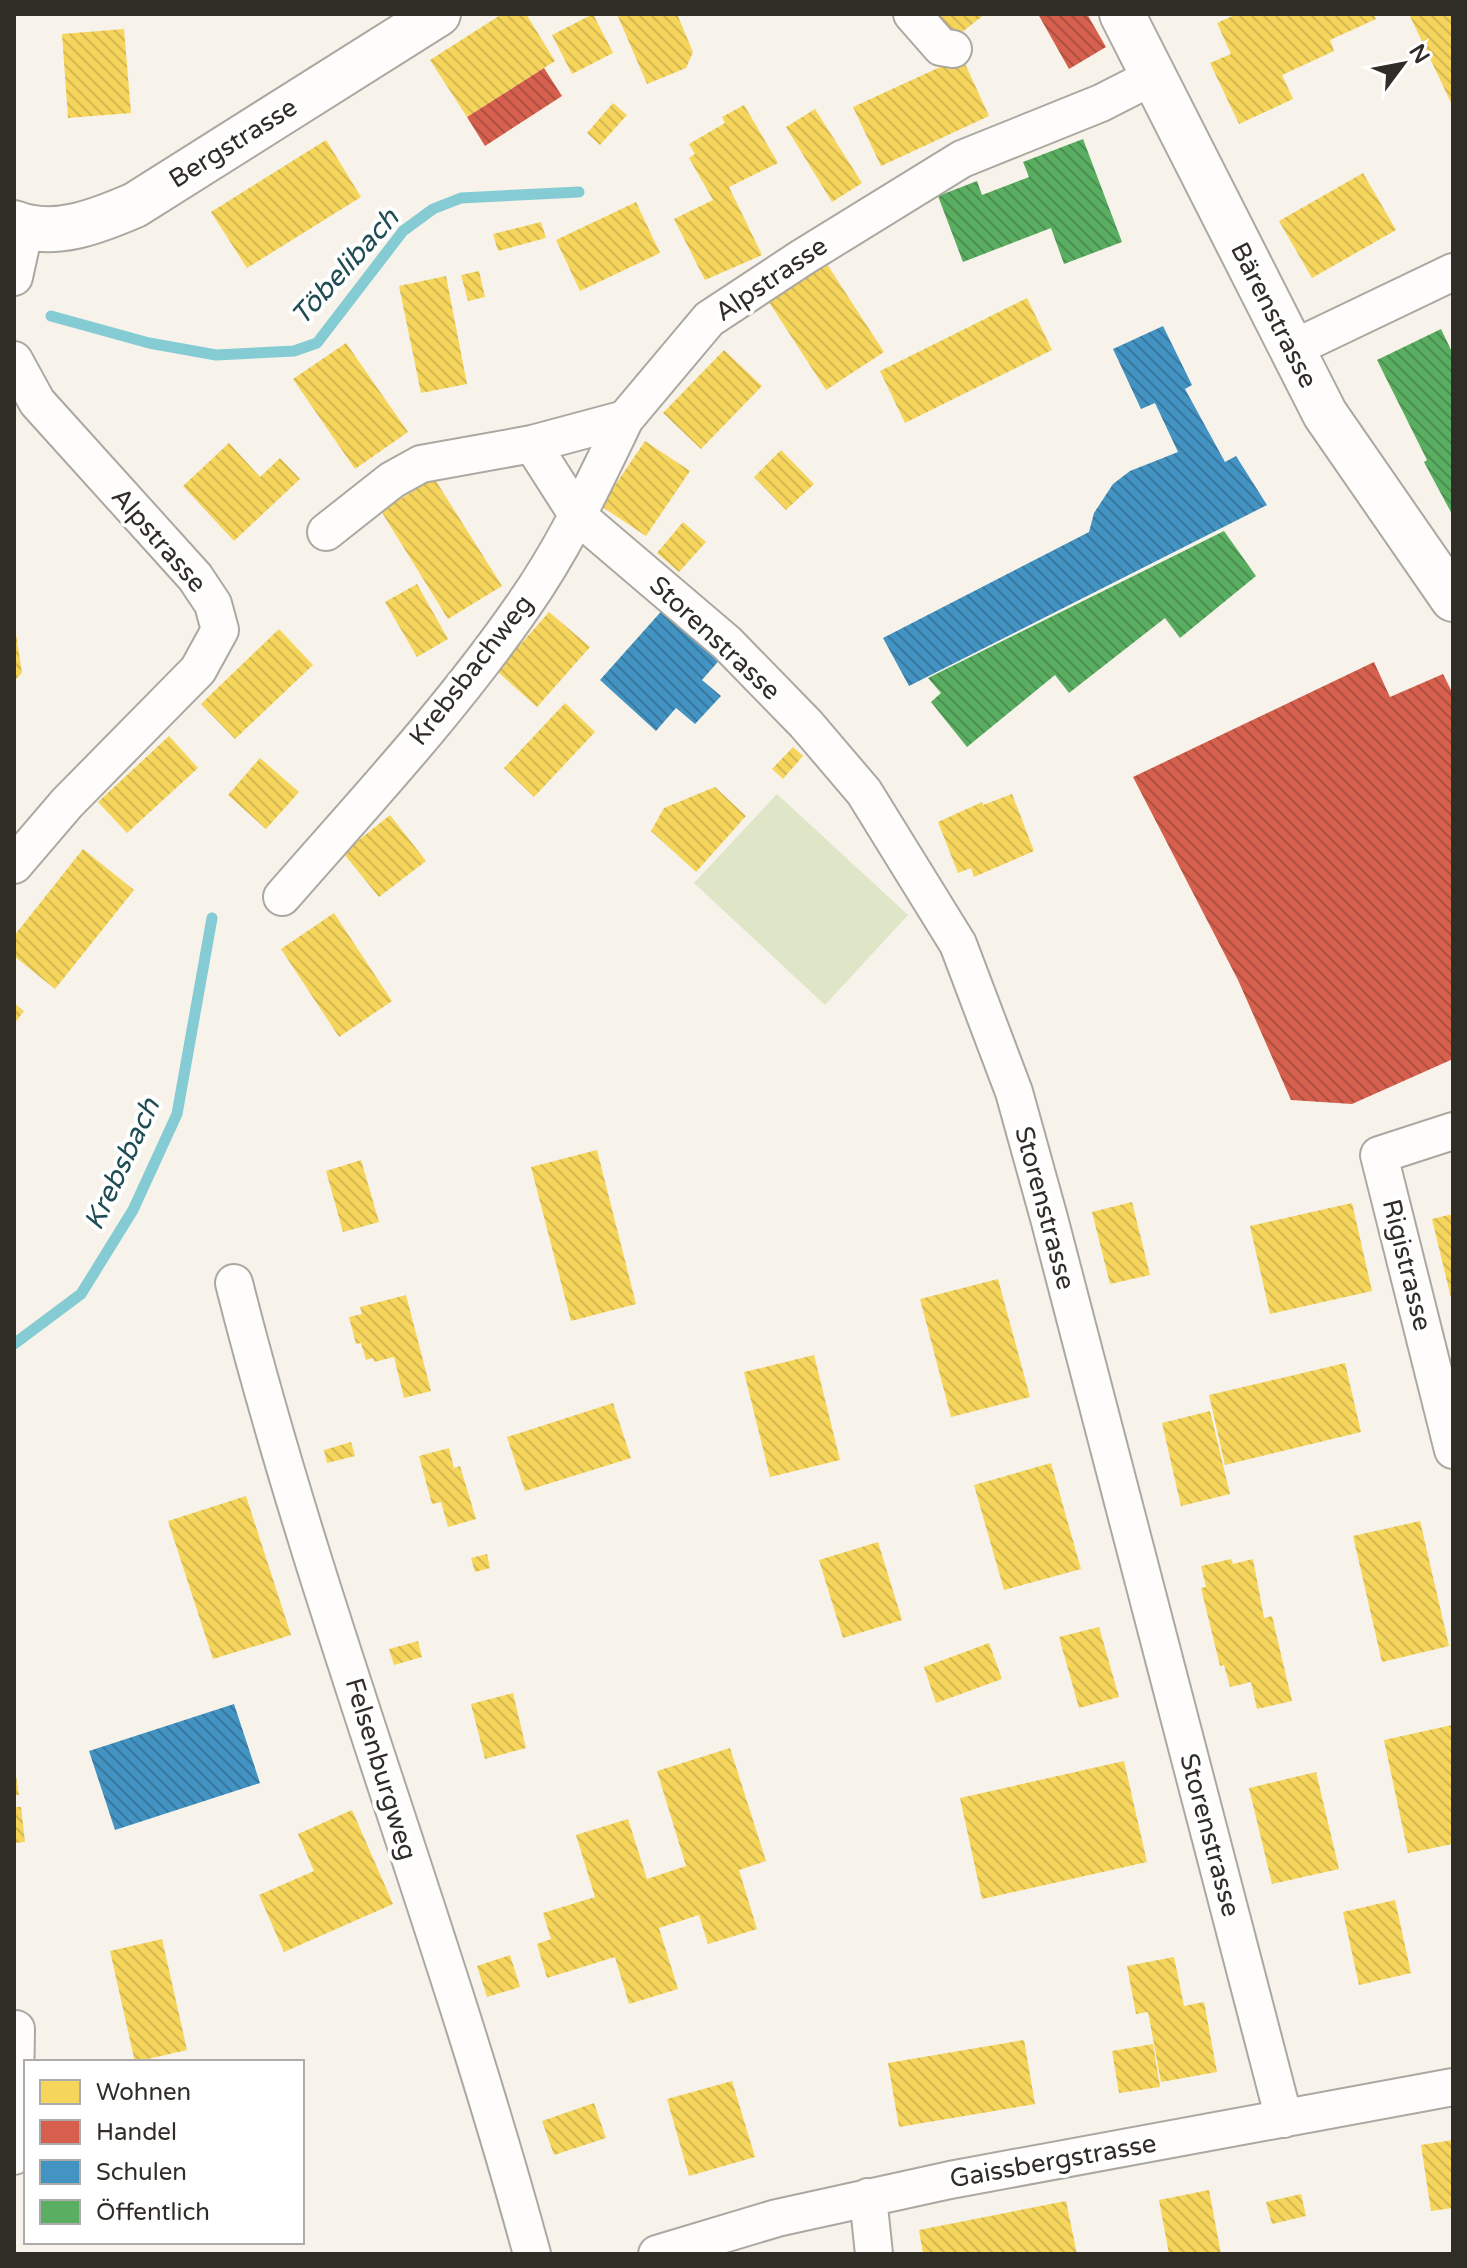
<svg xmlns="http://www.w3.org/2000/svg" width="1467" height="2268" font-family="'Varela Round',sans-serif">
<defs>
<pattern id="homes-back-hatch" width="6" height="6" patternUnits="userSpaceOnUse" patternTransform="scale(2)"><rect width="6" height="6" fill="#f6d55c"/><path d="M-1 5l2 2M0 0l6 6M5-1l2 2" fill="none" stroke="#d3b750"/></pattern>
<pattern id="shops-back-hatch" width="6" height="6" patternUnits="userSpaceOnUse" patternTransform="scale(2)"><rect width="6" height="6" fill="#d6604d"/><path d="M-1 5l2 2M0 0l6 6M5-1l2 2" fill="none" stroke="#ae5040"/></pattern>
<pattern id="schools-back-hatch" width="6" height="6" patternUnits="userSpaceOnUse" patternTransform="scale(2)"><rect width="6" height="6" fill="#4393c3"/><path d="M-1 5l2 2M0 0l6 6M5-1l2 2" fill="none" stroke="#38789e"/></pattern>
<pattern id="public-back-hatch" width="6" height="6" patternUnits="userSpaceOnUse" patternTransform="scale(2)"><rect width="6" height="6" fill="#5aae61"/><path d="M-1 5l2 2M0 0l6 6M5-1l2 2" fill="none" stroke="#4b8e50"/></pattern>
</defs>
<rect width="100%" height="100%" fill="#f7f3ea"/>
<!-- grass -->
<path fill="#dfe5c7" d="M777 794 908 915 825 1005 694 883Z"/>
<!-- homes -->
<path fill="url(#homes-back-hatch)" d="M502 14H526L555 61 467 117 430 60Z
M593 14 613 53 572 74 552 35Z
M617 14H677L693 52 686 68 647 84Z
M924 14H985L947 44Z
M1237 14H1373L1376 19 1330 40 1334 51 1282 75 1293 99 1239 124 1210 63 1231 54 1217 23Z
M1409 14H1453V107Z
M124 29 131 113 68 118 62 34Z
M962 57 989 116 881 166 853 107Z
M613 103 627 115 600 145 587 133Z
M744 105 778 163 729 187 762 255 705 280 674 219 713 200 689 158 695 154 689 144 725 123 722 117Z
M815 109 862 183 832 202 786 127Z
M326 140 361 197 247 268 211 212Z
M1363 173 1396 230 1312 278 1279 221Z
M636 202 660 253 580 291 556 240Z
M541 222 546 238 498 251 493 234Z
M821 255 884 352 826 390 763 293Z
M479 271 485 297 468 301 461 275Z
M446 276 467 384 421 393 399 286Z
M1027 298 1052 350 905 423 880 371Z
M346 343 408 432 355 469 293 379Z
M724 350 762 386 701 449 663 413Z
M645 441 690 471 646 536 601 506Z
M229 443 260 477 280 458 300 479 234 541 183 486Z
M781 450 814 484 786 510 754 477Z
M434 478 502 586 448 619 381 511Z
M683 522 706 542 679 572 657 553Z
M417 584 448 639 417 657 385 602Z
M549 612 590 647 537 707 497 671Z
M14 621 22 673 14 681Z
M279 629 313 665 235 739 201 704Z
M565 703 595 732 534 797 504 768Z
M169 736 198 768 127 833 98 802Z
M793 747 803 756 783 779 772 769Z
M260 758 299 792 266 829 228 795Z
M715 787 746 816 696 872 651 831 664 808Z
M1012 794 1034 851 974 877 971 868 958 873 938 822 982 802 983 805Z
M390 815 426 861 379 897 343 853Z
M83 849 134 890 55 989 14 956V936Z
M334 913 392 1001 339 1037 281 949Z
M14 1003 24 1011 14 1024Z
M597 1150 636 1304 571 1321 531 1167Z
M361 1160 379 1222 343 1232 326 1171Z
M1132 1202 1150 1275 1110 1284 1092 1212Z
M1352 1203 1372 1291 1270 1314 1250 1226Z
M1453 1214V1302H1452L1432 1219Z
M998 1279 1030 1397 951 1417 920 1299Z
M406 1295 431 1391 404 1398 394 1357 374 1362 373 1358 366 1360 361 1343 356 1344 349 1317 362 1314 360 1307Z
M814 1355 840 1460 770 1477 744 1372Z
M1345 1363 1361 1432 1225 1465 1209 1395Z
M613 1403 631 1458 525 1491 507 1437Z
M1210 1411 1230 1494 1181 1506 1162 1423Z
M351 1442 355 1456 327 1463 324 1450Z
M449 1448 454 1468 460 1466 476 1519 448 1527 441 1502 432 1504 419 1456Z
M1051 1463 1081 1569 1004 1590 974 1485Z
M246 1496 291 1635 213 1659 168 1521Z
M1420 1521 1449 1646 1382 1662 1353 1536Z
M878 1542 902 1620 843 1638 819 1560Z
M487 1554 490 1568 475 1572 471 1558Z
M1231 1559 1233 1564 1253 1559 1264 1618 1272 1616 1292 1701 1257 1709 1251 1682 1230 1687 1224 1665 1220 1666 1201 1588 1206 1587 1201 1566Z
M1099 1627 1119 1697 1079 1708 1059 1637Z
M418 1641 422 1657 394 1665 389 1649Z
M989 1643 1002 1679 936 1703 924 1667Z
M513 1693 526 1748 485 1759 471 1704Z
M1452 1725 1453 1844 1408 1853 1384 1740Z
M730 1748 766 1861 739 1870 757 1929 708 1944 699 1915 659 1928 678 1989 629 2004 615 1957 547 1978 537 1944 551 1939 543 1913 595 1897 576 1835 628 1819 647 1879 686 1866 657 1771Z
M1124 1761 1147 1862 982 1899 960 1798Z
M14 1763 19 1795H14Z
M1316 1772 1339 1869 1272 1884 1249 1788Z
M14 1807H21L25 1842 14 1843Z
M352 1810 393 1904 284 1952 259 1895 314 1871 298 1834Z
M1395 1900 1411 1973 1359 1985 1343 1912Z
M162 1939 187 2050 135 2062 110 1951Z
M510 1955 520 1987 487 1997 477 1966Z
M1174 1957 1184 2006 1204 2002 1217 2072 1161 2082 1148 2012 1136 2014 1127 1966Z
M1024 2040 1035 2104 899 2127 888 2063Z
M1153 2044 1160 2087 1119 2093 1112 2051Z
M732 2081 755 2157 689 2176 667 2099Z
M594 2103 606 2138 554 2155 542 2121Z
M1453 2140V2208L1431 2211 1421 2145Z
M1209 2190 1221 2254H1169L1159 2200Z
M1301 2194 1306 2216 1272 2224 1266 2202Z
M1066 2201 1077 2254H923L919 2230Z"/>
<!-- shops -->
<path fill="url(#shops-back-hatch)" d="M1038 14H1087L1106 47 1069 69Z
M544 68 562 96 485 146 467 117Z
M1374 662 1390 697 1443 674 1453 694V1059L1352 1104 1291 1100 1238 980 1133 777Z"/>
<!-- schools -->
<path fill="url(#schools-back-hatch)" d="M1163 326 1192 385 1185 389 1225 462 1236 456 1267 505 909 686 883 638 1089 532 1094 513 1113 484 1130 471 1178 452 1155 403 1141 409 1113 349Z
M666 606 723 656 702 680 721 696 695 724 676 708 656 731 600 680Z
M234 1704 260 1783 115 1830 89 1751Z"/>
<!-- public -->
<path fill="url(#public-back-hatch)" d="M1083 139 1122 242 1064 264 1051 228 963 262 938 196 977 181 982 195 1029 177 1023 162Z
M1441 329 1453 354V516L1424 462 1427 460 1377 360Z
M1224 531 1256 576 1180 638 1165 618 1069 693 1055 675 967 747 931 702 941 693 928 678Z"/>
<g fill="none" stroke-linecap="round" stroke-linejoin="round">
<!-- stream -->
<path stroke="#84cbd3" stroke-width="11" d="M51 316 149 343 216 355 294 351 317 343 403 231 433 209 461 198 579 192
M14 1344 81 1294 133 1210 177 1114 212 918"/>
<defs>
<path id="minor" d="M912 14 941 47 953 49
M14 277 25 227
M1290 350 1453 272
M14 360 37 402 195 577 213 604 220 630 198 670 67 803 14 865
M532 444 578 516 727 643 806 724 864 792 958 944 1014 1092 1049 1218 1284 2119
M326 532 392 480 421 464 532 444 625 419 709 319 803 257 962 159 1101 103 1154 76
M282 897C365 802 451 710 523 606 564 548 594 483 625 419
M1453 1131 1379 1155 1453 1450
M234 1283C317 1611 443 1927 532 2254
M14 2156 16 2029
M868 2197 874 2254
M657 2254 777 2218 950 2180 1453 2087"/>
<path id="major" d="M1122 14 1325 414 1453 599
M14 223C54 239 98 221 135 205L438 14"/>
</defs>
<!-- minor casing -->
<use href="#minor" stroke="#aba8a1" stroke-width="40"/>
<!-- major casing -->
<use href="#major" stroke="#aba8a1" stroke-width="48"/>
<!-- minor -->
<use href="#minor" stroke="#fefdfc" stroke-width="36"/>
<!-- major -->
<use href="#major" stroke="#fefdfc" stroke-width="44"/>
</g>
<g text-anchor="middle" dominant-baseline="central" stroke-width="8" stroke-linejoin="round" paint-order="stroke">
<!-- street labels -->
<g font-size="26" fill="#302d27" stroke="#fff">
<text transform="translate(233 143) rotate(-32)">Bergstrasse</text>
<text transform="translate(771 279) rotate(-34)">Alpstrasse</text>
<text transform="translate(1274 315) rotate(63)">Bärenstrasse</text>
<text transform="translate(159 540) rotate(49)">Alpstrasse</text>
<text transform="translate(715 638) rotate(43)">Storenstrasse</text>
<text transform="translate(471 670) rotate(-52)">Krebsbachweg</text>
<text transform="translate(1045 1208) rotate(75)">Storenstrasse</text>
<text transform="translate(1407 1265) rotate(76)">Rigistrasse</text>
<text transform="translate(381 1769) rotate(73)">Felsenburgweg</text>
<text transform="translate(1210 1835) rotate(75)">Storenstrasse</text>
<text transform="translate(1053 2161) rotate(-10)">Gaissbergstrasse</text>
</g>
<!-- water labels -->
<g font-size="28" font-style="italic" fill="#1f4d53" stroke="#fff">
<text transform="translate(345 267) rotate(-48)">Töbelibach</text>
<text transform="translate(122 1164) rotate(-65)">Krebsbach</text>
</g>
</g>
<!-- border -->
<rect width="1467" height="2268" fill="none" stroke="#302d27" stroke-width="32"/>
<!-- legend -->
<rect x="24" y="2060" width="280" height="184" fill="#ffffff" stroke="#acaba9" stroke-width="2"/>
<rect x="40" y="2080" width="40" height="24" fill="#f6d55c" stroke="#acaba9" stroke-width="2"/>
<text x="96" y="2100" font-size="24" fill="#302d27">Wohnen</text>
<rect x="40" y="2120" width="40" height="24" fill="#d6604d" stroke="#acaba9" stroke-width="2"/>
<text x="96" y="2140" font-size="24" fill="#302d27">Handel</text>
<rect x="40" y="2160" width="40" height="24" fill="#4393c3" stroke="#acaba9" stroke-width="2"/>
<text x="96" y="2180" font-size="24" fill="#302d27">Schulen</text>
<rect x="40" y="2200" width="40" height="24" fill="#5aae61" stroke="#acaba9" stroke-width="2"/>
<text x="96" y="2220" font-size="24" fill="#302d27">Öffentlich</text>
<!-- north arrow -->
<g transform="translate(1403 64) rotate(58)" stroke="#ffffff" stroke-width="6" paint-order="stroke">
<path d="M0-6L14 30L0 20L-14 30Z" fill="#302d27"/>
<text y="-12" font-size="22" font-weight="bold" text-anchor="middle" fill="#302d27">N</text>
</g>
</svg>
